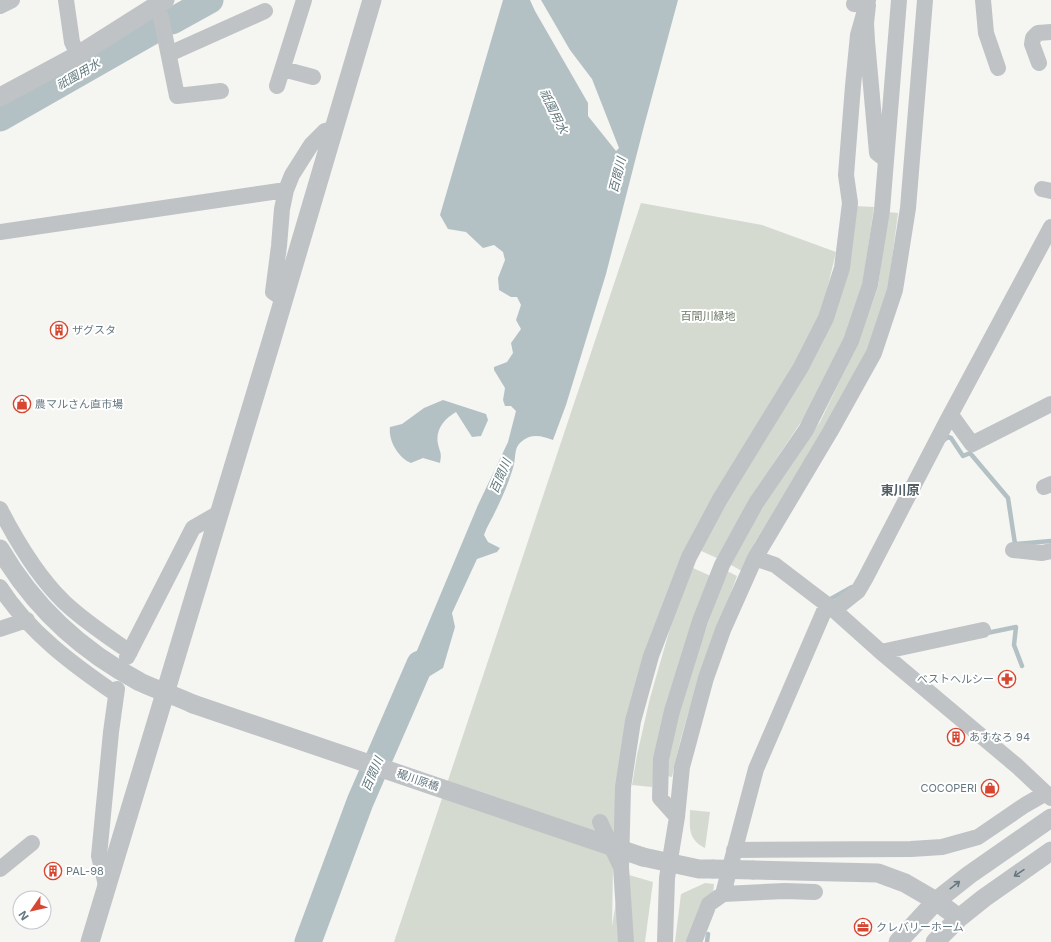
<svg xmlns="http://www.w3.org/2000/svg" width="1051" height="942" font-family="Inter,'Noto Sans JP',sans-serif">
<rect width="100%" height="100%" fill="#f5f5f2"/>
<!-- green -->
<path fill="#d5dad1" d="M641 203 762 225 836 252 822 311 643 661 613 867 612 926 617 896 621 942H394Z
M855 206 874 207 863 283 847 334 809 410 749 500 719 559 699 550 832 320Z
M888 212 898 213 888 290 868 348 826 425 755 542 742 571 731 565 750 525 772 490 820 422 858 343 878 287Z
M693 568 713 577 656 761 652 787 632 785 637 755 650 698 675 611Z
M727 571 737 576C713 642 686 707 672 777L667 776 669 757 679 703Z
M690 810 710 812 705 848C687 838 690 828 690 810Z
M629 875 653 882 645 942H633Z
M705 883 714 884 713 893 687 942H675L681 894Z"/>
<!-- water -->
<path fill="#b4c1c4" d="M503 0H530L535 11 588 103V116L616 151 619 148 592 79 570 50 541 0H678L644 126 606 274 566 405 553 440C542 436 531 433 521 442 514 448 516 455 514 464 511 477 502 498 496 510 492 519 487 526 484 535L488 542 500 548 497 552 477 559 452 613 455 627 443 668 420 682 410 701 400 691 478 505 508 442 516 411 511 406H505L503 400 505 388 494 370V367L507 362 513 353 511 343 521 329 516 320 521 305 517 297H511L499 290 498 278 505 260 503 252 494 245 483 248 466 232 448 229 440 215Z
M443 400 486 414 488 420 481 436 472 437 456 412C444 419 435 430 438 444 440 453 442 452 440 463L423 458 411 463C399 458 388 441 390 427L402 424 424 408Z"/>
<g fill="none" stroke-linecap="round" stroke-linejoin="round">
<!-- stream -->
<path stroke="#b4c1c4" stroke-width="4.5" d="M944 440 948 437 951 438 963 456 970 453 1008 498 1015 544 1051 541
M827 601 852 587
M987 633 1016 627 1014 645 1022 666
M707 942 708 934"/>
<!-- river -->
<path stroke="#b4c1c4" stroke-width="27" d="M172 21 210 0
M0 118 156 29
M308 942 360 802 420 664"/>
<!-- minor -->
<path stroke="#bfc3c6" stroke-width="16" d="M66 0 72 42 78 55
M983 0 986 33 998 68
M854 4 868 5 866 23 867 41 877 153 886 160
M0 6 12 0
M155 7 161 17 177 96 221 91
M169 54 265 11
M1039 63 1032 44 1033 38 1038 33 1051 32
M283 69 313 77
M277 86 304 0
M1042 189 1051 191
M0 232 286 190
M283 299 273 292 279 246 282 209 286 190 292 175 311 145 325 131 333 129
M951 415 972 444 1051 404
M1044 487 1051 484
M0 509C17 542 37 576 64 602 84 621 107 636 130 652
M1013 550 1042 553 1051 551
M755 558 775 565 834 610 881 652 1017 766 1051 798
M0 587C29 632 72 664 116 694
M834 610 858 591 865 579 946 423 1051 227
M0 629 27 620
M881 652 983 630
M127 657 193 528 219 513
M677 817 660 798 661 759 672 711 700 621 722 565 756 503 806 430 851 341 870 285 882 210 899 0
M600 822 621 867 626 942
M734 850 911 849 942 847 978 837 1025 805 1046 793
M621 867 623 787 633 721 651 656 689 557 720 499 801 367 826 318 842 268 850 203 846 175 853 86 858 35 868 0
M0 869 32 843
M107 889 99 856 111 732 117 689
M723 894 756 769 825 609 828 606
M665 942 667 878 677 817 682 767 706 678 723 630 755 558 830 432 874 353 895 290 908 208 925 0
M694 942 709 904 723 894 785 891 815 892"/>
<!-- tertiary -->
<path stroke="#bfc3c6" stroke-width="19" d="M0 97 78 55 165 0
M0 549C33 606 82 651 140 682 157 690 176 696 193 704
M643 857 699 869H713
M753 870 878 873 905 883 936 901 959 918
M90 942 271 342 372 0
M898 942 936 901 969 875 1051 818
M935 942 959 918 984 898 1051 851"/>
<!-- tertiary-bridge -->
<path stroke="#bfc3c6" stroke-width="19" d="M193 704 643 857
M713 869 753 870"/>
</g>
<!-- one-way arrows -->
<defs><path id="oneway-shaft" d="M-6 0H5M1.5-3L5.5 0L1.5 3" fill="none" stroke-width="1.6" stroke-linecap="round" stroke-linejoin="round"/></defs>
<g stroke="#667881">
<use href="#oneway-shaft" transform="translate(1019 873) rotate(146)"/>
<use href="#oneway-shaft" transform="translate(955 885) rotate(-38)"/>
</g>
<!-- icons -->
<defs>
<symbol id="building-ring" viewBox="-11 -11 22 22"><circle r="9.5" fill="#fff" stroke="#d74630" stroke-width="1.5"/><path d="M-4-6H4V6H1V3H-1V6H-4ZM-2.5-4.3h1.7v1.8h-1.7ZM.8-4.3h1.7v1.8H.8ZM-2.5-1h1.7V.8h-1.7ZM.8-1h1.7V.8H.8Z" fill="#d74630"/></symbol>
<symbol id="shop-ring" viewBox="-11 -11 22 22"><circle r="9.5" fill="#fff" stroke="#d74630" stroke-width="1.5"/><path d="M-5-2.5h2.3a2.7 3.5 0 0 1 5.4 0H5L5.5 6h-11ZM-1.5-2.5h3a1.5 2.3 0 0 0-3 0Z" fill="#d74630"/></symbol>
<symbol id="pharmacy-ring" viewBox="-11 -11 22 22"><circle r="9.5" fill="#fff" stroke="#d74630" stroke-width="1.5"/><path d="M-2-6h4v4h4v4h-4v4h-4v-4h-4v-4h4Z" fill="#d74630"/></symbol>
<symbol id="office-ring" viewBox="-11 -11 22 22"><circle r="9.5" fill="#fff" stroke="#d74630" stroke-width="1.5"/><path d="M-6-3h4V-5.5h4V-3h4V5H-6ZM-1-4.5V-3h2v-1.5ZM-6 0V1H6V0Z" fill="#d74630"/></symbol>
</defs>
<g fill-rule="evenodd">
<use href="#building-ring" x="49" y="320" width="20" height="20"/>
<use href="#shop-ring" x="12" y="394" width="20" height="20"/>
<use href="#pharmacy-ring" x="997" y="669" width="20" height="20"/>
<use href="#building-ring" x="946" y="727" width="20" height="20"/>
<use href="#shop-ring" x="980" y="778" width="20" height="20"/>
<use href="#building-ring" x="43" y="861" width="20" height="20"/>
<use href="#office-ring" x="853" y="917" width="20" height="20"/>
</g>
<g text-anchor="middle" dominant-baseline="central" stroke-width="4" stroke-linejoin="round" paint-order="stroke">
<!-- park labels -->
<g font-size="11" fill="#6b7965" stroke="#fff">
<text x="708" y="316">百間川緑地</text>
</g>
<!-- poi labels -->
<g font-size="11" fill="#667881" stroke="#fff" text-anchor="start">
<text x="72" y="330">ザグスタ</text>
<text x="35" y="404">農マルさん直市場</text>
<text x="994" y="679" text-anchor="end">ベストヘルシー</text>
<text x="969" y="737">あすなろ 94</text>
<text x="977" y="788" text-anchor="end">COCOPERI</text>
<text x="66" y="871">PAL-98</text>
<text x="876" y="927">クレバリーホーム</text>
</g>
<!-- street labels -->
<g font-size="11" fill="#667881" stroke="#fff">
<text transform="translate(418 780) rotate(19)">穝川原橋</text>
</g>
<!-- water labels -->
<g font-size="12" font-style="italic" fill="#62797e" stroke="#fff">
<text transform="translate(78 74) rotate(-30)">祇園用水</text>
<text transform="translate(554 111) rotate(64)">祇園用水</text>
<text transform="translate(617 175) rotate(-76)">百間川</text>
<text transform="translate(500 476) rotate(-67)">百間川</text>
<text transform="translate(372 774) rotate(-67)">百間川</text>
</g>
<!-- quarter labels -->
<g font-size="13" font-weight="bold" fill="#546067" stroke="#fff">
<text x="900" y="490">東川原</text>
</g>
</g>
<!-- north arrow -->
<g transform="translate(32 910) rotate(236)"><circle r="19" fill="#ffffff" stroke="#c2c9cd"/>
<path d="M0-3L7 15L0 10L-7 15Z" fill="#d74630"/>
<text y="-6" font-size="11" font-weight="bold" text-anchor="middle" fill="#667881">N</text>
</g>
</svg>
